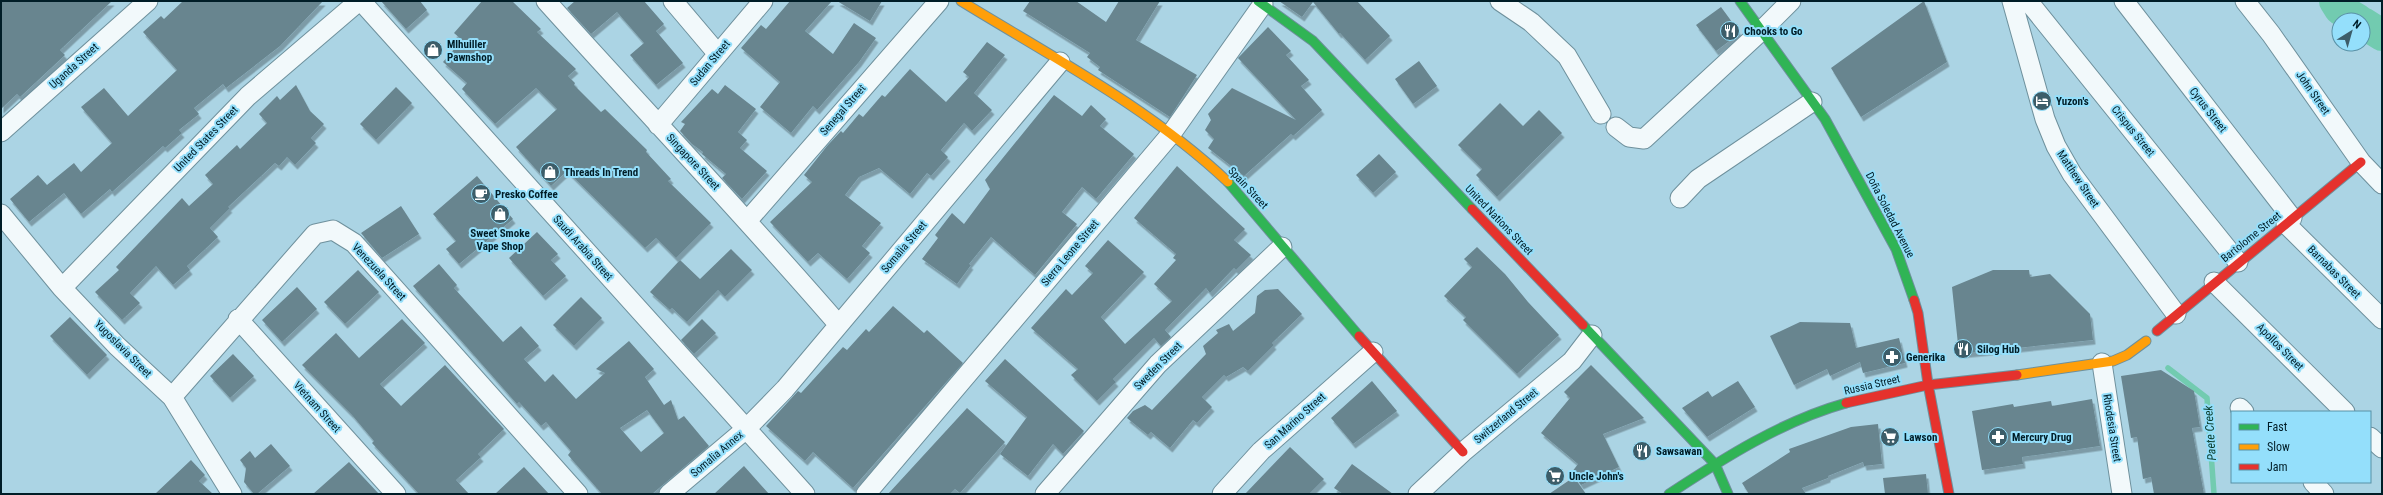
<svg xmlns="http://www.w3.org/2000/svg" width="2383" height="495" font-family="'Roboto Condensed',sans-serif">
<defs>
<filter id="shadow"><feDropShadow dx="2.5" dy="4.5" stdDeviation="0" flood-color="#0004"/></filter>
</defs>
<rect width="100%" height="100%" fill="#abd4e4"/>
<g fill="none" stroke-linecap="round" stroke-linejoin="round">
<!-- stream -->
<path stroke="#72cbb0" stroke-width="5.5" d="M2168 368 2207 398 2214 494"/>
<!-- river -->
<path stroke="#72cbb0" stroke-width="32" d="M2335 1 2340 9 2358 20
M2363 23 2382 35"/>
</g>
<!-- building -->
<path fill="#68858f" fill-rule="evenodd" filter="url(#shadow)" d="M1 1H112L60 50 65 55 20 97 17 94 1 109Z
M183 1H323L280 46 226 88 223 84 194 108 199 114 179 130 182 133 165 148 163 146 112 192 110 189 81 214 64 193 29 222 10 199 38 175 47 185 74 163 81 172 112 143 81 107 104 88 128 116 177 70 143 32 161 16 164 19Z
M381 1H420L427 10 406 29Z
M482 1H512L541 29 537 32 576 69 568 76 575 83 574 85 601 112 605 109 647 150 646 152 671 179 668 181 711 223 676 258 656 238 645 248 567 171 551 186 516 147 557 109 536 88 495 124 462 89 467 83 443 62 462 40 454 33Z
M575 1H644L664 24 656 31 683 63 656 85 630 55 644 43 617 12 591 34 567 8Z
M790 1H832L805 31 833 54 854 23 876 38 859 62 817 110 813 106 791 133 760 107 780 82 741 48 761 25 766 29Z
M837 1H882L870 21Z
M1030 1H1076L1106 22 1119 1H1160L1136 40 1197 75 1170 117 1098 70 1100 67 1087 57 1090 53 1023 11Z
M1279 1H1357L1390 36 1365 60 1340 33 1339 34 1313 2 1302 17Z
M1924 1 1947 62 1861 117 1831 68Z
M1721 7 1740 33 1716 51 1696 25Z
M1268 27 1291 51 1286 55 1309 80 1301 86 1322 110 1293 136 1291 134 1244 176 1208 148 1214 139 1205 130 1211 120 1208 114 1232 88 1296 120 1238 58Z
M987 42 1005 55 974 93 992 110 972 131 964 123 941 150 948 157 931 176 927 173 910 194 879 168 859 177 845 195 881 223 862 246 870 253 847 279 818 253 808 262 770 222 812 182 804 175 827 146 841 131 843 133 859 114 863 117 882 95 885 97 910 69 946 102 969 77 963 72Z
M1419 61 1437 86 1413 104 1395 79Z
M296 85 310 111 324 124 311 138 316 143 295 165 287 157 279 166 275 163 228 207 230 208 210 228 218 237 187 266 190 270 173 285 156 266 130 293 140 303 122 320 95 292 119 270 116 267 182 198 189 206 213 184 205 175 237 145 240 149 267 123 259 114 277 96 280 100Z
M725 85 756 109 738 132 747 140 740 148 767 171 742 199 722 178 726 174 702 154 703 152 692 144 680 131 685 124 681 122 712 89 718 94Z
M396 87 412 103 376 140 360 124Z
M1054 95 1082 116 1091 105 1106 119 1100 126 1134 154 1096 199 1082 187 1062 212 1077 224 1035 275 991 237 969 264 971 265 957 284 922 259 938 238 935 235 952 213 964 224 990 189 985 180Z
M1500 103 1523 126 1539 110 1562 133 1497 197 1476 175 1482 169 1458 145Z
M1379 154 1396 172 1373 193 1356 175Z
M1177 166 1245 229 1234 240 1251 255 1236 270 1234 268 1210 293 1206 288 1165 330 1171 337 1161 346 1154 338 1113 379 1116 382 1097 401 1071 375 1078 369 1031 328 1066 289 1072 295 1093 273 1085 266 1108 240 1144 272 1101 317 1125 344 1172 301 1154 284 1176 260 1173 258 1176 254 1134 218Z
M477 176 513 219 459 264 446 249 456 241 433 214Z
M401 206 419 234 382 258 361 233Z
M537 232 558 254 551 260 566 276 543 296 509 258Z
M1477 247 1505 274 1528 302 1559 335 1517 374 1463 320 1466 317 1444 296 1472 267 1464 259Z
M731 249 752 270 725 297 718 290 687 322 672 308 670 310 650 292 680 260 700 279Z
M439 264 457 285 454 288 503 342 521 326 539 346 524 359 545 382 553 374 576 399 605 373 596 369 629 341 654 369 645 377 664 405 671 400 678 420 684 416 709 446 652 494H602L568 455 571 451 546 422 541 426 519 402 517 404 413 286ZM647 410 664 433 641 452 620 428Z
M358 270 379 292 345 324 324 302Z
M1993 270H2029L2030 277 2050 274 2090 314 2093 340 1959 354 1952 287Z
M297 287 317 309 282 342 262 320Z
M1278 289 1302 314 1272 343 1274 345 1248 371 1243 367 1226 377 1224 375 1202 397 1212 407 1197 423 1193 420 1170 448 1151 432 1148 435 1127 418 1133 411 1145 405 1152 410 1206 354 1203 346 1218 333 1216 330 1229 324 1233 331 1255 313 1257 296 1265 290Z
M581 297 602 318 574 346 553 325Z
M893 306 924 333 927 330 963 363 853 488 813 452 805 461 766 426 798 391 801 393 843 347 847 350 866 329 869 332Z
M70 317 107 355 87 375 50 336Z
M402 319 425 343 380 384 401 406 445 365 504 429 478 454 481 457 456 480 469 494H419L372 443 374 441 352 415 302 365 336 333 359 358Z
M702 319 716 333 694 354 681 340Z
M1800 322 1850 323 1856 348 1899 338 1905 363 1863 373 1860 362 1830 376 1827 369 1794 385 1770 336Z
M233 354 254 376 230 398 210 376Z
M1005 359 1084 431 1063 454 1053 444 1028 476 1000 454 1027 417 985 381Z
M1591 365 1644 418 1603 434 1619 467 1581 485 1572 472 1578 464 1541 433 1570 398 1564 392Z
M2161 370 2194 391 2200 427 2192 428 2204 494H2154L2151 477 2143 479 2137 437 2131 438 2121 376Z
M1372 381 1397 411 1353 444 1331 418Z
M1738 381 1755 407 1707 437 1682 408 1708 391 1712 397Z
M2092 399 2100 446 2022 457 2023 464 1982 470 1972 411 2013 404 2014 407 2051 401 2052 406Z
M967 408 1005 442 960 493 955 489 950 494H888Z
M1878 424 1882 464 1864 466 1863 462 1828 476V478L1802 488 1806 494H1749L1742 483 1790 452 1789 449 1851 427Z
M271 444 290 466 257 494H254L244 482 246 468 240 460 250 451 255 458Z
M1290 447 1324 479 1309 494H1245Z
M191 460 205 475 199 481 213 494H155Z
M349 462 379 494H313Z
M1352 464 1393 494H1343L1334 488Z
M744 466 769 494H714Z
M524 467 549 494H495Z
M1926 474 1928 494H1885L1883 478Z
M1574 477 1586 494H1549Z"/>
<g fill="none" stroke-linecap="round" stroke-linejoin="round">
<defs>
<path id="street" d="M361 1 805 494
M546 1C643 109 743 214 838 324
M673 1 717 53
M1500 1 1531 22 1567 56 1601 114
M2012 1 2045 119 2056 146 2072 174 2176 314
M2028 1 2238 262
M2124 1 2292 218
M2245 1 2271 34 2361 162 2382 184
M658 125 763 1
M1616 127 1629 137 1644 139 1761 31 1791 1
M1 132 148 1
M1680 198 1698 179 1812 102
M1 214 62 288 117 346 172 397 232 494
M748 220 939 1
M2286 224 2382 319
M2214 282 2345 412
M62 288 248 96 359 1
M238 319 396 494
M2102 363 2122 494
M172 397 315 234 333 230 354 243 578 494
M2240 408 2244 412
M2370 437 2382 448
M2313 482 2324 494
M669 494 746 429 785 389 1060 62
M866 494 1171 134 1263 4
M1045 494 1158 364 1282 247
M1222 494 1261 451 1373 352
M1418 494 1463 452 1572 361 1592 335"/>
<path id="fast" d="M1258 1 1313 41 1472 209
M1740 1 1825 119 1896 249 1914 300
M1228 182 1359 336
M1583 325 1715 464 1728 494
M1669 494C1724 458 1782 421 1846 403"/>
<path id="slow" d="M961 1C1052 57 1150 108 1228 182
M2017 375 2113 361 2127 355 2146 341"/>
<path id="jam" d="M1472 209 1583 325
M1914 300 1918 313 1928 384 1949 494
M2157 331 2361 162
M1359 336 1463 452
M1846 403 1928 385 2017 375"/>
</defs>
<!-- street casing -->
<use href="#street" stroke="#6e909c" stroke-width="21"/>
<!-- fast casing -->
<use href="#fast" stroke="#6e909c" stroke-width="11"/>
<!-- slow casing -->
<use href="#slow" stroke="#6e909c" stroke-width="11"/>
<!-- jam casing -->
<use href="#jam" stroke="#6e909c" stroke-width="11"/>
<!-- street -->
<use href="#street" stroke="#f2f9fb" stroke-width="19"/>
<!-- fast -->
<use href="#fast" stroke="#30b455" stroke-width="9"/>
<!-- slow -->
<use href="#slow" stroke="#ff9f0a" stroke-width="9"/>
<!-- jam -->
<use href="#jam" stroke="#e5322d" stroke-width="9"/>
</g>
<!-- icons -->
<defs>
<symbol id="restaurant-disc" viewBox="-11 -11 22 22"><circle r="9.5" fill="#3c5d69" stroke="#94dffb"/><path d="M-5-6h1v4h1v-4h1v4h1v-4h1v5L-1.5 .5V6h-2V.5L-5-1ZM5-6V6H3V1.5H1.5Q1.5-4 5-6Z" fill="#fff"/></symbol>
<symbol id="shop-disc" viewBox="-11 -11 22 22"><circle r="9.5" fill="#3c5d69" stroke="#94dffb"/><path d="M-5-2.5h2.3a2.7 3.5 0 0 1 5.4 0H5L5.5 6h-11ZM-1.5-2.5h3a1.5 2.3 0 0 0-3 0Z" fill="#fff"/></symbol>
<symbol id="hotel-disc" viewBox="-11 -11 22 22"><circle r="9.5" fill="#3c5d69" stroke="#94dffb"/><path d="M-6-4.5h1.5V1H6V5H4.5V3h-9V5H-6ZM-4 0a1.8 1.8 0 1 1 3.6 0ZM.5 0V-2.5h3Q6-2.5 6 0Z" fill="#fff"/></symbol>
<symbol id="cafe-disc" viewBox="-11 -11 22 22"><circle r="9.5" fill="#3c5d69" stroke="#94dffb"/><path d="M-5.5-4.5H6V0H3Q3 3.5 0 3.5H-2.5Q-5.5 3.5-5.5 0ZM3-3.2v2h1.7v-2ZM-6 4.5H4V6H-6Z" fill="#fff"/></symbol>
<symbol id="pharmacy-disc" viewBox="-11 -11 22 22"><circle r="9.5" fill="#3c5d69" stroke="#94dffb"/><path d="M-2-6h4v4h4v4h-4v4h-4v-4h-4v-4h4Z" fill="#fff"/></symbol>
<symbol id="supermarket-disc" viewBox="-11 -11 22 22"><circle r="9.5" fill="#3c5d69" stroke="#94dffb"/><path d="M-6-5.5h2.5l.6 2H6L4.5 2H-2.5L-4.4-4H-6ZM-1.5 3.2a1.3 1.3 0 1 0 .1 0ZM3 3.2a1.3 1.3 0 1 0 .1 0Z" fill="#fff"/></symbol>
</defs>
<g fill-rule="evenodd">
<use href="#restaurant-disc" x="1719" y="20" width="22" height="22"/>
<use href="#shop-disc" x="422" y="39" width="22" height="22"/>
<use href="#hotel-disc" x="2031" y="90" width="22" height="22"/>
<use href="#shop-disc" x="539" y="161" width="22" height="22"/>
<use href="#cafe-disc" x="470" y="183" width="22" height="22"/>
<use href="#shop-disc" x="489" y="203" width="22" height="22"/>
<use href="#restaurant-disc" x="1952" y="338" width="22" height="22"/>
<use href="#pharmacy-disc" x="1881" y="346" width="22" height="22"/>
<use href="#supermarket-disc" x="1879" y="426" width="22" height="22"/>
<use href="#pharmacy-disc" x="1987" y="426" width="22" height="22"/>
<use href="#restaurant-disc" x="1631" y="440" width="22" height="22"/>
<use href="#supermarket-disc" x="1544" y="465" width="22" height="22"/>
</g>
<g text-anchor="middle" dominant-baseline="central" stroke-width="4" stroke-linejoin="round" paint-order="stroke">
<!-- poi labels -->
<g font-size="11" font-weight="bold" fill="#001d27" stroke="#94dffb" text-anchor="start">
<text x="1744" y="31">Chooks to Go</text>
<text x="447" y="44">Mlhuiller<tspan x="447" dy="13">Pawnshop</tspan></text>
<text x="2056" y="101">Yuzon's</text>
<text x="564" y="172">Threads In Trend</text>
<text x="495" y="194">Presko Coffee</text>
<text x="500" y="233" text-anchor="middle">Sweet Smoke<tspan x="500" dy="13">Vape Shop</tspan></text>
<text x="1977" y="349">Silog Hub</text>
<text x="1906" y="357">Generika</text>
<text x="1904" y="437">Lawson</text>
<text x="2012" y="437">Mercury Drug</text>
<text x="1656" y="451">Sawsawan</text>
<text x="1569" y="476">Uncle John's</text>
</g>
<!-- street labels -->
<g font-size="11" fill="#001d27" stroke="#94dffb">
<text transform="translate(710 63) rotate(-50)">Sudan Street</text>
<text transform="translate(74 66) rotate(-42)">Uganda Street</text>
<text transform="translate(2313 93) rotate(55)">John Street</text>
<text transform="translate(843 110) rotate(-49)">Senegal Street</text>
<text transform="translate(2208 110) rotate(52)">Cyrus Street</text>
<text transform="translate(2133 131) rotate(51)">Crispus Street</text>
<text transform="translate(206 139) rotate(-46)">United States Street</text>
<text transform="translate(693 162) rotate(47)">Singapore Street</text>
<text transform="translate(2078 179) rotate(56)">Matthew Street</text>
<text transform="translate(1248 188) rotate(47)">Spain Street</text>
<text transform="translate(1890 215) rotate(63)">Doña Soledad Avenue</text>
<text transform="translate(1499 220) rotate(46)">United Nations Street</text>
<text transform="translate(2251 237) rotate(-39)">Bartolome Street</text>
<text transform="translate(904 247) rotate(-50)">Somalia Street</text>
<text transform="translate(583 248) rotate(48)">Saudi Arabia Street</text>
<text transform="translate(1070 253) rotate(-50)">Sierra Leone Street</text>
<text transform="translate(379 272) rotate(47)">Venezuela Street</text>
<text transform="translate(2334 272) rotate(45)">Barnabas Street</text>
<text transform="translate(2280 347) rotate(45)">Apollos Street</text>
<text transform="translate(123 349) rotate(45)">Yugoslavia Street</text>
<text transform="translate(1158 366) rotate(-45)">Sweden Street</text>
<text transform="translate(1872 385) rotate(-13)">Russia Street</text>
<text transform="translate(317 407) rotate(48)">Vietnam Street</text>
<text transform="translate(1506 416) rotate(-40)">Switzerland Street</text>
<text transform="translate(1295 421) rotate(-42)">San Marino Street</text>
<text transform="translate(2112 428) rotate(81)">Rhodesia Street</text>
<text transform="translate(717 454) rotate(-40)">Somalia Annex</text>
</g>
<!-- water labels -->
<g font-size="12" font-style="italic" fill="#063826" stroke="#94dffb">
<text transform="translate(2210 433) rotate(-94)">Paete Creek</text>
</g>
</g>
<!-- border -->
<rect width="2383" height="495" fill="none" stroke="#001d27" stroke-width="4"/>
<!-- legend -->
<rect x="2231" y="411" width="140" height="72" fill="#94dffb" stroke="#5991a6"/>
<rect x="2239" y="424" width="20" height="6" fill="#30b455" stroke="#5991a6"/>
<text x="2267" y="431" font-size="12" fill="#001d27">Fast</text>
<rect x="2239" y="444" width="20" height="6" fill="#ff9f0a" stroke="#5991a6"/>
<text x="2267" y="451" font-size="12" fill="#001d27">Slow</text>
<rect x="2239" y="464" width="20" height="6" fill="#e5322d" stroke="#5991a6"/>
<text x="2267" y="471" font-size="12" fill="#001d27">Jam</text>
<!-- north arrow -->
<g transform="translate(2351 32) rotate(37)"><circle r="19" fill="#94dffb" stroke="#5991a6"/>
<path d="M0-3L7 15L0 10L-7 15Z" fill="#3c5d69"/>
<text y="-6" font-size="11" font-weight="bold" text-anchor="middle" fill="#001d27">N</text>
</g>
</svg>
